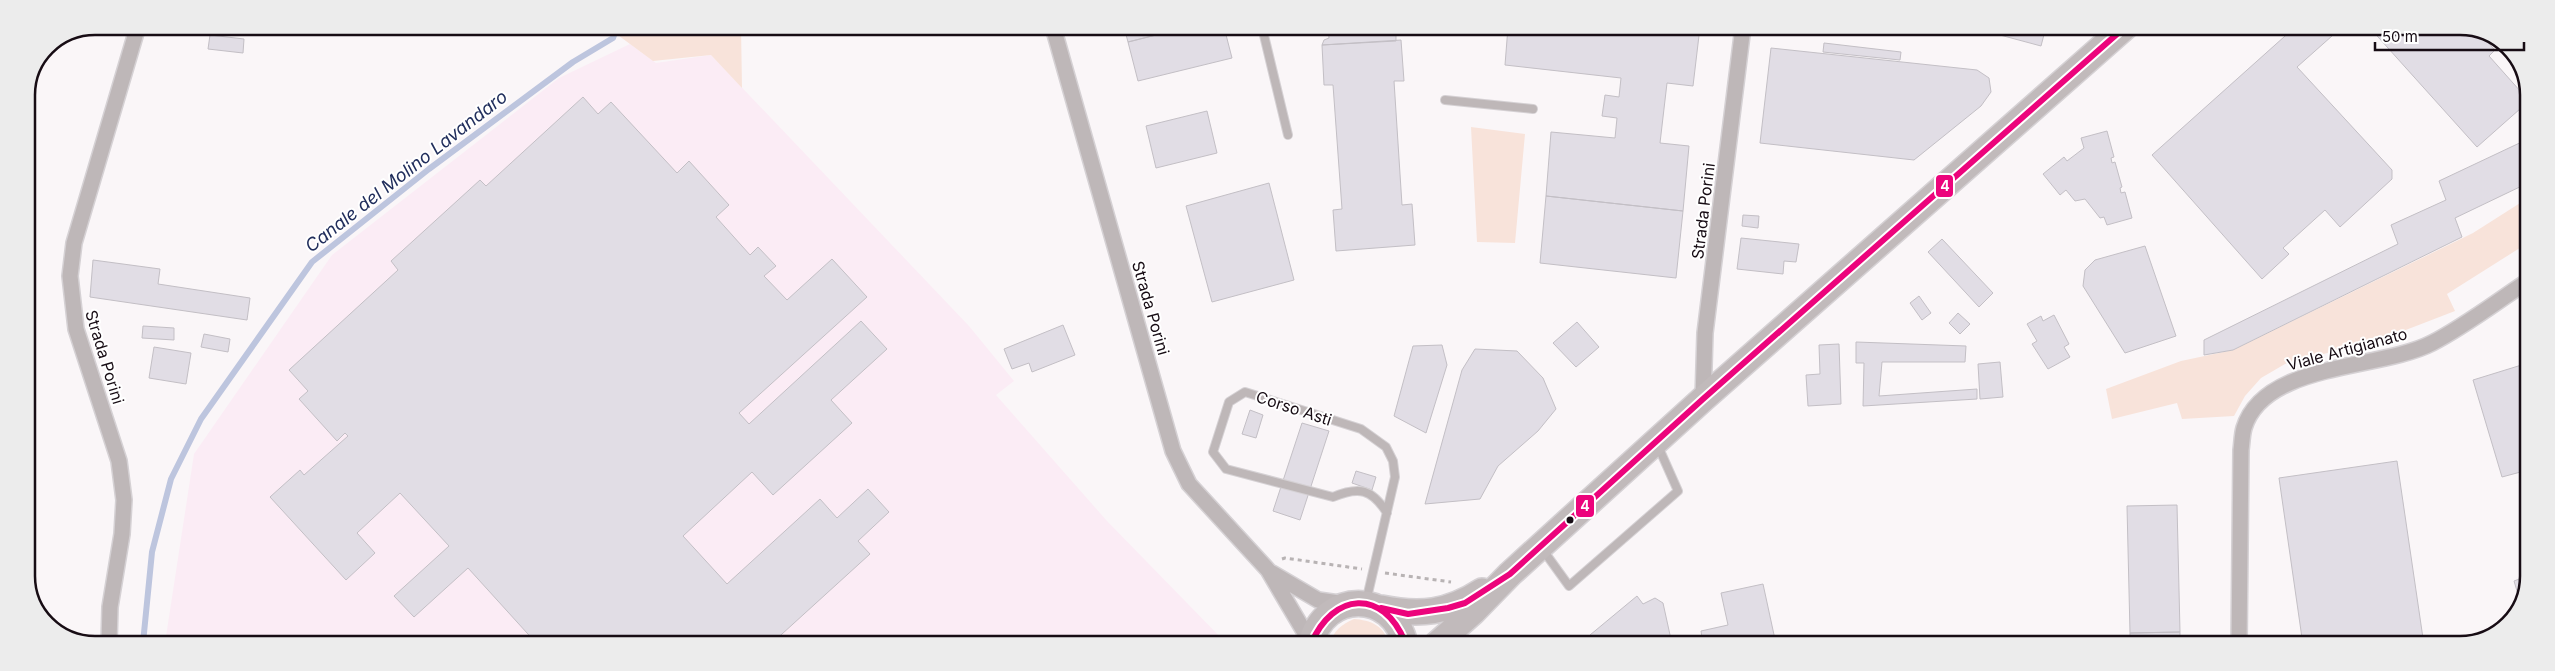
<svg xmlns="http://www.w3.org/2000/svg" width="2555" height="671" font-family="Inter,sans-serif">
<rect width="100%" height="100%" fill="#faf6f8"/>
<!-- built -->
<path fill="#fbecf5" d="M630 44 656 63 711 55 969 326 1014 381 996 395 1107 521 1227 644 165 643 194 454 332 255 559 78Z"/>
<!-- green -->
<path fill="#f8e3da" d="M607 27H741L742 88 711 55 653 61Z
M1471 127 1525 134 1515 243 1477 242Z
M2528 198V253L2523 246 2447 294 2455 311 2385 338 2285 364 2261 378 2245 396 2234 416 2182 419 2177 403 2112 419 2106 389 2181 361 2233 350 2473 233Z
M1354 619C1370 620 1386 626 1388 644H1330C1333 631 1342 624 1354 619Z"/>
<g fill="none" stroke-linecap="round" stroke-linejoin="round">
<!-- stream -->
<path stroke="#bdc5de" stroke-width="6" d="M143 643 152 552 171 479 201 419 312 262 429 169 573 62 613 38 617 27"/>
</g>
<!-- building -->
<path fill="#e1dde5" stroke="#c3bfc5" d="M1124 27H1188L1128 42Z
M1188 27H1224L1232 58 1138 81 1128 42Z
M1328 27H1396V41L1322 45 1324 40 1329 38Z
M1508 27H1700L1693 86 1667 83 1660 143 1689 146 1683 211 1546 196 1551 132 1615 138 1617 118 1602 116 1605 95 1619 97 1621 78 1505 65Z
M2002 27H2046L2041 46 2000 35Z
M2294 28H2341L2297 67 2392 170V179L2340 227 2325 210 2283 248 2289 254 2262 279 2152 155Z
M2370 28H2474L2495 50 2489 56 2529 101 2477 147Z
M210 35 244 39 243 53 208 49Z
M1401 40 1404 81H1394L1402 205 1412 204 1415 245 1336 251 1333 210 1342 209 1333 85H1324L1322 45Z
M1824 43 1901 52 1900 60 1823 52Z
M1771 48 1977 70 1989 78 1991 92 1981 106 1914 160 1760 143Z
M583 97 598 114 611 102 677 173 689 161 729 205 716 217 750 255 758 247 776 266 764 276 787 300 832 259 867 297 739 413 749 424 861 321 887 349 831 400 852 423 773 495 752 472 683 536 727 584 820 499 837 518 868 489 889 512 858 541 870 554 771 644H537L468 568 414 617 394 596 449 546 400 493 357 533 375 553 346 580 270 497 300 470 304 475 348 436 345 433 337 441 299 399 308 391 289 370 398 270 391 261 480 180 486 186Z
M1207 111 1217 153 1156 168 1146 126Z
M2107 131 2114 157 2111 158 2112 163 2115 162 2122 187 2120 188 2121 193 2125 192 2132 218 2107 225 2104 217 2100 218 2085 199 2075 201 2066 190 2060 195 2043 174 2064 157 2067 161 2084 148 2081 138Z
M2528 139V183L2455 218 2462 237 2233 350 2204 355V340L2398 244 2391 225 2446 200 2439 181Z
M1269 183 1294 280 1212 302 1186 206Z
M1546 196 1683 211 1676 278 1540 263Z
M1743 215 1759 216 1758 228 1742 226Z
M1741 238 1799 244 1796 262 1784 261 1783 274 1737 269Z
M1942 239 1993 293 1979 307 1928 252Z
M2145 246 2176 336 2125 353 2083 286 2085 270 2095 260Z
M93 260 160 269 158 284 250 298 247 320 90 297Z
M1919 296 1931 313 1922 320 1910 303Z
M1958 313 1970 324 1960 334 1949 323Z
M2054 315 2069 344 2064 347 2070 357 2048 369 2032 344 2037 341 2027 324 2041 316 2043 321Z
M1577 322 1599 347 1576 367 1553 343Z
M1063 325 1075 355 1032 372 1029 363 1012 369 1004 349Z
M143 326 174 328V340L142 338Z
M204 334 230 339 228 352 201 347Z
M1856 342 1966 346 1965 362H1882L1879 396 1977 389V399L1863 406 1864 363H1856Z
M1839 344 1841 404 1808 406 1806 375 1820 374 1819 345Z
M1442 345 1447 365 1426 433 1394 416 1413 346Z
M154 347 191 353 186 384 149 378Z
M1475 349 1517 351 1543 378 1556 409 1538 431 1498 466 1480 499 1425 504 1462 370Z
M2000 362 2003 397 1980 399 1978 364Z
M2528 363V470L2502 477 2473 380Z
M1250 410 1263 415 1256 438 1242 434Z
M1302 423 1329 431 1300 520 1273 511Z
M2397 461 2424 645H2303L2279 478Z
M1356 471 1376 477 1372 490 1352 483Z
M2177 505 2180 632 2130 633 2127 506Z
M2528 509V530L2521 511Z
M2527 576V590L2520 601 2514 581Z
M1763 584 1776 644H1703L1701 631 1728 625 1721 593Z
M1637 596 1643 604 1655 598 1663 603 1672 644H1593L1590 635Z
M2180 632V645H2130V633Z"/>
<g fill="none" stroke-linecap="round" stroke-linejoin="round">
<defs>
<path id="service" d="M1262 27 1288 135
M1445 100 1533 109
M1543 550 1569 586 1678 491 1658 446
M1366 602 1395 477 1393 461 1386 447 1361 429 1245 392 1229 402 1213 452 1226 469 1333 497C1359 486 1372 489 1387 513"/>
<path id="minor" d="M1053 27 1173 451 1189 484 1268 570 1311 643
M1703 399 1705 333 1743 27
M1272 573 1318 600 1346 604
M109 643 110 607 122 534 124 500 119 461 76 329 70 276 74 243 138 26
M2239 645 2241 450C2242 443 2242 435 2244 428 2264 362 2380 370 2432 343 2465 326 2496 302 2528 281"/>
<path id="primary" d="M1381 608C1420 616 1448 613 1482 591
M1311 644C1324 590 1393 590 1405 644
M1437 644 1473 612 1510 574 1703 399 2125 27"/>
</defs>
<!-- service casing -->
<use href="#service" stroke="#d5d1d4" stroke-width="10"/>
<!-- minor casing -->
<use href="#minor" stroke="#d5d1d4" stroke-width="18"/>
<!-- primary casing -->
<use href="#primary" stroke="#d5d1d4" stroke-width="28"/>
<!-- path -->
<path stroke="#b8b3b4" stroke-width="3" stroke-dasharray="4 4" stroke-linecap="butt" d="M1282 559 1285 558 1362 569
M1385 573 1451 582"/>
<!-- service -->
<use href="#service" stroke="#beb7b8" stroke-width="8"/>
<!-- minor -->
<use href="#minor" stroke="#beb7b8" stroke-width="15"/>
<!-- primary -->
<use href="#primary" stroke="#c1babb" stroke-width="25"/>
<defs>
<path id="bus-1" d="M1381 608 1408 614 1448 608 1465 603 1510 574 1703 399 2125 27
M1311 644C1333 592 1383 588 1405 642"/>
</defs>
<!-- bus-1 casing -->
<use href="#bus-1" stroke="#fff" stroke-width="10"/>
<!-- bus-1 -->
<use href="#bus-1" stroke="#ec047c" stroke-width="6"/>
</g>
<!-- markers -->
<circle fill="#170c14" stroke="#fff" stroke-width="2" cx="1570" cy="520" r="4.5"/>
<g text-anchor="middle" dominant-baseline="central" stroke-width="4" stroke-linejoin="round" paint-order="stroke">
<!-- street labels -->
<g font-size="16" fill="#170c14" stroke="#fff">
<text transform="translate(1703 211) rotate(-83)">Strada Porini</text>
<text transform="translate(1151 308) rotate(74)">Strada Porini</text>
<text transform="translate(2347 349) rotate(-15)">Viale Artigianato</text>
<text transform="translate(105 357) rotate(73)">Strada Porini</text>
<text transform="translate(1294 408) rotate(18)">Corso Asti</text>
</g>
<!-- water labels -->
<g font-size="18" font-style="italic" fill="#212e5c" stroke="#fff">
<text transform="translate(406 171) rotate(-38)">Canale del Molino Lavandaro</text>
</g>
</g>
<!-- crop -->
<path d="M0 0H2555V671H0ZM95 35H2460A60 60 0 0 1 2520 95V576A60 60 0 0 1 2460 636H95A60 60 0 0 1 35 576V95A60 60 0 0 1 95 35Z" fill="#ececec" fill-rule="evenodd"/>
<path fill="none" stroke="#170c14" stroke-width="2.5" d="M95 35H2460A60 60 0 0 1 2520 95V576A60 60 0 0 1 2460 636H95A60 60 0 0 1 35 576V95A60 60 0 0 1 95 35Z"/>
<g stroke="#fff" stroke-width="2">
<rect x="1935" y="174" width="19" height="24" rx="5" fill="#ec047c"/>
<rect x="1575" y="494" width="20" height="24" rx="5" fill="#ec047c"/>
</g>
<g font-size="14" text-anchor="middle" font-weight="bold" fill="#fff">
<text x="1945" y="191">4</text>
<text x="1585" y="511">4</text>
</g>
<!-- scale -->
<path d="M2375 42v8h149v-8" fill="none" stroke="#170c14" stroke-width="2.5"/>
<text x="2382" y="42" font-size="15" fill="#170c14" stroke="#ffffff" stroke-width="4" paint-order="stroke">50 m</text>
</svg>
